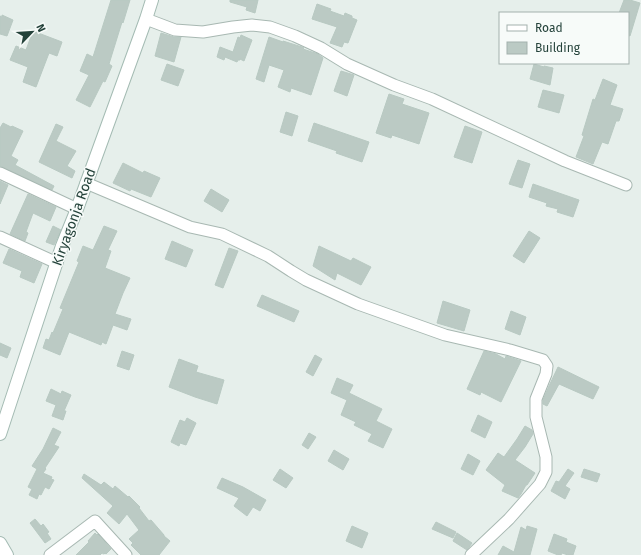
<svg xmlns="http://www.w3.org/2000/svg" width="641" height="555" font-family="'Fira Sans',sans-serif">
<rect width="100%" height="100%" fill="#e6efeb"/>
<!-- building -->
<path fill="#bbcac4" stroke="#b8c9c2" d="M111 0H130L123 23 122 22 109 64 112 66 105 82 103 81 90 107 76 100 89 75 80 71 87 54 93 57Z
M230 0H258L255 13 246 10 247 7 230 2Z
M624 0H630L640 3 630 36 628 35V13H619Z
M317 4 331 9 330 11 344 16 345 13 352 16V18L357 20 348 43 344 42 342 47 330 43 337 27 312 19Z
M2 15 13 20 7 36 0 34V16L2 17Z
M33 31 62 42 57 56 49 53 36 87 23 82 28 67 10 60 16 46 26 50Z
M161 33 174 37H181L174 62 155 56Z
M241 35 252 40 244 61 240 59V60H238L237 62 225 57 224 60 217 57 220 47 233 52 238 37 240 38Z
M269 37 283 42V41L302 47 304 48 303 49 318 54 323 58 311 95 291 88 290 92 278 87 284 70 269 65 264 82 256 79Z
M167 64 184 70 178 86 161 80Z
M534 64 544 67V66L553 68 550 85 530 79Z
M341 71 354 75 347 96 334 91Z
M603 79 617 85 610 105 623 109 619 121H616L608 144 602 142 593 164 576 157 584 136 582 135 593 99 595 100Z
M543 90 564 95 559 113 538 107Z
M389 94 404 99 402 104 429 113 419 144 392 135 391 138 376 133Z
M286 112 298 116 292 136 280 132Z
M3 123 11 127 12 126 23 131 11 156 18 160 15 165 54 186 52 190 0 166V128Z
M314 123 369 142 362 162 336 153 337 151 308 141Z
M56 124 63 127 56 141 76 151 67 166 75 171 72 178 39 162Z
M465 126 482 132 472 163 454 157Z
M518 160 530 164 522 188 509 184Z
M123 163 143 173 144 171 160 178 151 197 131 189 130 191 113 183Z
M0 181 8 185 0 204Z
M533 184 579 200 573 217 557 212 558 209 546 206 547 203 529 197Z
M211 189 229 200 222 212 204 201Z
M28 194 56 207 50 221 33 213 26 232 28 233 25 241 10 234Z
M53 226 61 230 54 245 46 242Z
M104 226 117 231 108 250 111 251 105 268 130 278 123 293 115 314 131 319 127 330 113 325 106 344 102 342 101 345 69 332 60 355 43 348 46 339 49 340 52 332 53 333 63 309 60 308 79 262 77 261 83 246 93 250Z
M529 231 540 238 524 263 513 256Z
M172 241 193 250 186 267 165 259Z
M319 246 351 261 353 258 371 267 361 285 337 273 335 280 313 266Z
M229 248 238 251 223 288 215 285Z
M9 249 42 264 34 283 20 277 22 271 3 263Z
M262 295 299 311 294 322 257 306Z
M443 301 470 310 464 331 437 323Z
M511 311 526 317 520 335 505 329Z
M0 343 11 348 7 358 0 355Z
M122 351 134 355 129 370 117 366Z
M484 351 496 354 505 359 506 356 521 361 501 402 481 392 480 395 467 389Z
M315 355 322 359 313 376 306 372Z
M179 359 198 366 196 372 224 380 217 404 195 397 169 387Z
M558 367 599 387 593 399 559 384 547 406 543 404V400L549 386Z
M337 378 353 385 349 393 382 409 376 421 392 429 383 448 368 441 372 434 354 425 356 422 341 415 347 400 331 393Z
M51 389 61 394 62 391 71 395 64 411H66L63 420 52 416 56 405 46 401Z
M478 415 492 422 485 438 471 431Z
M187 418 196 423 186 445 180 443 179 446 171 442 180 420 185 422Z
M525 426 532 430 533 434 525 447 515 460 535 473 527 485H526L521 494 518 498 502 491 505 485 486 470 498 453 504 457 517 439Z
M53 428 61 432 54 445 59 447 45 468 46 469 43 473 52 477 51 479 54 480 49 489 45 487 41 495 39 494 37 499 29 495 32 489 28 487 37 469 32 466 43 449Z
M309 433 316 437 308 449 302 445Z
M334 450 349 459 343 470 328 461Z
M468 454 480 461 473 475 461 469Z
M280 469 293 478 286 488 273 480Z
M568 469 574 473 565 486 570 489 565 499 551 491 556 481 559 482Z
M584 469 600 474 597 482 581 477Z
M84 474 101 485 104 482 113 489 115 486 128 497 129 496 140 507 139 508 149 521 151 520 164 535V536L170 541 159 555H141L131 545 133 543 129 539 139 530 127 514 119 524 107 513 113 506 82 478Z
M222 478 243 487 266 500 260 511 253 507 247 516 234 506 239 498 217 488Z
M35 519 41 526 43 524 49 532 47 533 51 539 45 543 30 523Z
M436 522 456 532 453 538 432 529Z
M352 526 368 533 362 548 346 541Z
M527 526 537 529 530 555H498L503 546 514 552 521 527 526 530Z
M95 533 97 535 98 534 111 549 106 554 105 553 104 554 102 553 100 555H76L89 542 88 541Z
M457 533 472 543 467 550 453 541Z
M554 534 567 539 566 542 576 546 573 555H568L562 553 561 555H558L548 551Z"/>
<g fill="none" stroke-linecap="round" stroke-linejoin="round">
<defs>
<path id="street" d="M146 19 175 30 203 32 233 27 252 25 270 27 295 36 321 48 347 64 394 85 432 99 565 161 626 185
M0 173 77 209
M86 183 190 227 222 234 268 256 291 271 306 280 358 304 445 335 510 350 543 360 547 366 546 374 536 399V417L546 457V472L540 484 509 519 471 555
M0 237 57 263
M50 555 95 521 126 555"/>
<path id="secondary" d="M0 434 62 246 77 209 146 19 152 0
M0 543 7 555"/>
</defs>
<!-- street casing -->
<use href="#street" stroke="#a8b8b2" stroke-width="13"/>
<!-- secondary casing -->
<use href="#secondary" stroke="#a4bbb3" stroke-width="14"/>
<!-- street -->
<use href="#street" stroke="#fff" stroke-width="11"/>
<!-- secondary -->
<use href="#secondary" stroke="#fff" stroke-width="12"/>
</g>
<g text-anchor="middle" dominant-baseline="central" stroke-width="3" stroke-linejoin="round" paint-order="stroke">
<!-- street labels -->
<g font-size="14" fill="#24423a" stroke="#f7fbf9">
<text transform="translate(74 217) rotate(-70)">Kiryagonja Road</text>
</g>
</g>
<!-- legend -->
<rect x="499" y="12" width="130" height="52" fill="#f7fbf9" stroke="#a3b1ad"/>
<rect x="507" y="25" width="20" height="6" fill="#ffffff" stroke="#a3b1ad"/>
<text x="535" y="32" font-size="12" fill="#24423a">Road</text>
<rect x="507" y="42" width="20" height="12" fill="#bbcac4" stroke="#a3b1ad"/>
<text x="535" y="52" font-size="12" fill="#24423a">Building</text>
<!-- north arrow -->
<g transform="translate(32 32) rotate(65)" stroke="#f7fbf9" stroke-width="3" paint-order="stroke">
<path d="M0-3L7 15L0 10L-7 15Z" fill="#24423a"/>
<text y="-6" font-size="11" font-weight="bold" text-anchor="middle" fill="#24423a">N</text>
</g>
</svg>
